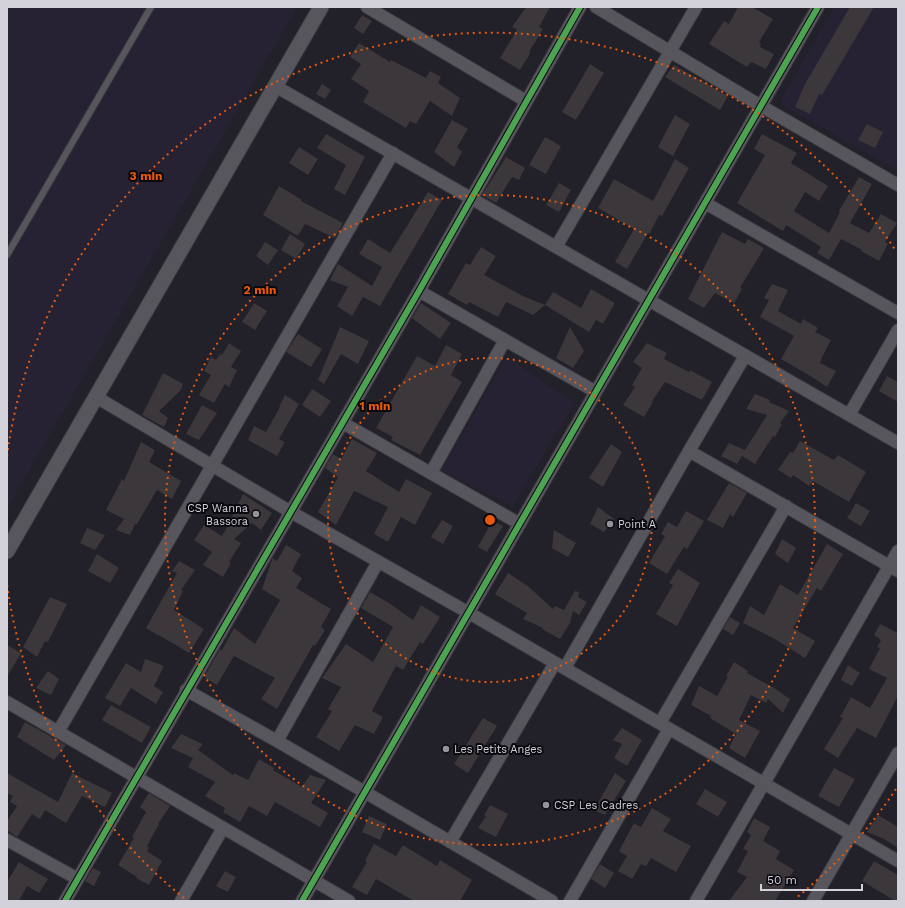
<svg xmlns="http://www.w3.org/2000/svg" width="905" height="908" font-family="'Work Sans',sans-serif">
<rect width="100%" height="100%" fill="#222028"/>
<!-- built -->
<path fill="#272233" d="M7 7H297L7 509Z
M834 7H898V171L779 103Z
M507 357 575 402 513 506 441 470Z"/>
<!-- building -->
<path fill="#3b373a" d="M526 7H550L539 27 543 29 529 52H531L520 70 500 58 517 30 512 27Z
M738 7H752L773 19 759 42 761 44 760 47 774 54 766 69 751 62 747 67 709 44 724 21 729 24Z
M850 7H874L822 95 819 94 810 114 795 107 805 84Z
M362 15 372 21 363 34 354 28Z
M359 43 390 62 391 60 426 78 430 71 441 77 438 83 460 98 452 116 430 101 416 124 410 121 406 128 363 102 369 91 351 79 361 64 350 57Z
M590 64 604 73 576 120 562 112Z
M674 65 728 96 720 110 665 77Z
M322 84 331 90 325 99 316 94Z
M675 115 690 124 673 156 658 147Z
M452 120 468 129 457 147 462 152 454 167 434 152Z
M867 124 883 132 875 148 858 140Z
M326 134 365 157 345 195 334 189 346 165 317 148Z
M762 134 797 153 791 163 828 186 819 201 805 192 794 211 829 233 840 212 839 211 859 177 872 184 850 223 869 233 881 214 897 223 885 242 888 244 879 261 861 251 862 250 841 239 829 260 817 253 821 247 786 225 783 231 737 203 765 155 754 149Z
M545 137 561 146 546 174 529 165Z
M299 147 318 159 308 175 289 163Z
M506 157 525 168 519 180 512 177 496 203 482 195Z
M675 159 689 168 662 216 659 215 650 233H648L627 269 615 262 634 229 598 208 614 179 653 201Z
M559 183 571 190 559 212 546 205Z
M279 186 302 200 301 201 343 223 335 238 305 224 298 236 263 215Z
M428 192 442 200 380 306 363 297 352 316 337 306 348 287 330 280 338 264 372 286 382 267 359 254 368 239 390 253Z
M722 232 745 244 748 239 764 248 740 288 742 289 734 303 715 293 704 308 688 299Z
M290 234 305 244 296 259 281 250Z
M265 242 278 250 268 265 256 256Z
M481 247 496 256 484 275 523 296 545 305 533 315 506 302 498 317 469 302 467 305 448 294 466 263 470 265Z
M772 284 788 290 778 311 801 324 803 319 818 328 815 332 831 340 821 359H822L820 363 836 371 827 387 812 377 781 359 794 336 760 317 769 300 764 298Z
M591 289 615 303 603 324 596 320 589 332 545 305 553 292 581 308Z
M254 303 267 311 255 330 242 322Z
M421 303 451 323 440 339 412 318Z
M340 327 369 341 358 364 341 354 324 384 318 380Z
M570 327 584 351 573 368 556 358Z
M298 334 322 349 311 367 286 352Z
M229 343 241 351 231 367 237 370 229 387 225 384 214 403 199 395 211 375 204 371 211 357 216 360 220 354 222 355Z
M647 343 667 353 664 359 689 372 690 370 712 382 702 400 665 382 652 401 653 402 644 417 623 405 635 387 632 385 642 368 633 362Z
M446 345 462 354 451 375 462 382 420 455 391 440 393 437 376 428 417 356 435 366Z
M163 373 183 384 181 390 159 411 168 418 164 427 142 415Z
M887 376 898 382V402L879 391Z
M312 389 331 401 320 417 302 405Z
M755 394 770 400 769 402 789 411 780 423 782 424 775 437 773 436 755 464 742 456 737 464 721 456 729 443 745 450 767 415 746 409Z
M285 395 299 404 279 439 285 442 277 456 248 440 254 426 266 432 280 407H279Z
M202 405 217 413 199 440 186 434Z
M352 439 377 453 366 471 399 492 406 479 432 493 415 525 401 517 388 542 374 534 388 507 354 491 336 525 318 512 338 477 325 468 333 454 341 459Z
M800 441 834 460 838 455 866 472 849 502 813 481 809 486 793 475 791 478 778 470 790 452 793 453Z
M141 442 155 450 149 462 181 481 172 499 157 490 137 524H135L130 535 116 530 124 519 106 510 122 479 124 481Z
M611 444 622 452 603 487 589 478Z
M729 483 747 493 733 517 730 514 723 528 707 520Z
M243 494 272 513 261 530 252 523 234 539 241 543 229 562 231 563 223 577 203 565 212 552 194 540 204 525 222 536 223 533H224Z
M856 503 870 511 861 526 847 518Z
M598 507 614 519 604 532 590 524Z
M686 511 704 521 687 549 684 547 667 574 649 563 665 536 661 534 668 522 677 527Z
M442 520 453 526 443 544 431 537Z
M492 521 503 526 487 552 478 547Z
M87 528 105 535 95 550 80 543Z
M554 530 576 543 568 557 552 548Z
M782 539 796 548 788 563 775 554Z
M827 544 843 554 821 591 817 588 793 628 815 641 805 658 773 638 743 623 750 606 764 615 780 584 798 595Z
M286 545 301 554 292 571 302 578 296 588 331 609 321 627 325 630 315 646 313 645 277 709 261 699 275 678 234 656 217 685 204 677 220 649 222 650 234 628 255 644 280 600 262 589 272 560V558L277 561Z
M97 554 119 568 110 583 88 571Z
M179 561 195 570 181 590 183 591 174 610 204 629 189 653 159 635V636L146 628 177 573 172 571Z
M678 569 700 583 677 626 656 614 673 585 669 583Z
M508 573 529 587 553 609 555 606 564 610 575 591 579 592 578 597 587 602 579 615 573 611 570 623 560 639 542 629 543 628 523 619 527 613 495 594Z
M370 592 389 603 413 620 421 605 440 617 423 644 420 642 403 670 396 666 372 711 383 717 374 734 355 725 339 751 316 737 332 711 328 709 341 687 322 678 346 644 373 662 393 627 361 608Z
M50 597 67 604 48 642 45 641 37 657 23 647Z
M730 617 740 623 733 635 723 629Z
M880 624 898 633V696L876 738 857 728 838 758 824 749 843 718 840 717 851 697 870 708 887 678 869 669 880 648 877 647 881 640 874 635Z
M7 645 21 653 7 677Z
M145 659 164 666 154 686 163 692 156 704 131 688 120 706 105 698 126 663 141 672Z
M734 662 748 671 747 673 774 688 790 699 783 713 768 699 766 703 751 695 739 720 760 731 745 758 729 748 736 734 710 718 711 716 691 705 699 686 717 696 728 677 726 676Z
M848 665 860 673 852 686 841 680Z
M48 671 59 679 51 695 36 688Z
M111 705 151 727 142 743 102 720Z
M483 718 497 726 468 773 454 764Z
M25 722 66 745 54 760 17 737Z
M622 728 642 740 627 766 614 758 622 744 613 740Z
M181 734 203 744 198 750 233 775 234 773 248 780 259 759 274 768 273 770 302 787 310 775 326 780 311 803 328 813 320 827 275 802 267 816 249 806 240 822 223 812 225 808 205 796 215 782 188 767 193 758 171 748Z
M834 768 855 779 839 807 818 796Z
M7 773 58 802 72 773 112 793 105 807 82 796 66 823 45 810 40 819 32 814 17 837 7 830V821L17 806 10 802 13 796 7 793Z
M615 773 626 781 605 815 594 810Z
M705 789 727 802 718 817 696 804Z
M149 793 170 806 158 824H159L147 846 149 847 147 851 162 861 149 885 136 878 137 877 118 865 134 838 132 837 146 812 140 807Z
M490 805 508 814 496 837 478 828 486 816 484 815Z
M652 808 671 819 663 831 691 846 676 872 651 858 646 866 641 864 632 879 618 871 627 856 619 851 634 823 641 827Z
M878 815 898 827V848L884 839 867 832Z
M369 816 387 824 380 840 362 832Z
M754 818 770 827 763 841 780 851 776 859 794 870 775 901H729L747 877 737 872 748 851 743 849 751 835 747 832Z
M374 844 396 856 403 845 437 866 440 860 472 880 460 901H414L376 879 367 895 352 887 367 862 365 861Z
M874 861 898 875V901H895L862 881Z
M19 862 48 879 39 893 27 886 19 901H7V882Z
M600 864 614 873 605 888 591 879Z
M93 868 101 872 94 886 85 881Z
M225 871 236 877 228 892 216 886Z"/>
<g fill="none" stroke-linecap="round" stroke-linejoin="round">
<defs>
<path id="service" d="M7 255 151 7"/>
<path id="minor" d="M367 7 526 101
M596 7 761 106 898 185
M275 86 898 443
M705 203 898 313
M556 247 696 7
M419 291 596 392
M96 397 291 512 469 613 898 861
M849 415 898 330
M343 423 520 524
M689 451 898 571
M431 473 505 340
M565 668 689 451 745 356
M186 690 277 741 552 901
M7 702 349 901
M660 723 786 506
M58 732 393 153
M277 741 378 562
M7 840 78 879
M450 842 555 663
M65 901 419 291 580 7
M181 901 223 828
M302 901 818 7
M570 901 669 729
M696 901 898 551
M813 901 898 753"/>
<path id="tertiary" d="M7 551 321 7"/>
</defs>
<!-- service casing -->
<use href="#service" stroke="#3c3a40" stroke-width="8"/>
<!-- minor casing -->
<use href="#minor" stroke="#3c3a40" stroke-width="14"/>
<!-- tertiary casing -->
<use href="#tertiary" stroke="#3c3a40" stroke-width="17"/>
<!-- service -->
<use href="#service" stroke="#58565d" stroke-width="6"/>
<!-- minor -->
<use href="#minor" stroke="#58565d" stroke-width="12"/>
<!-- tertiary -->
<use href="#tertiary" stroke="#58565d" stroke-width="15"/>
<defs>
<path id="cycleway" d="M65 901 419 291 580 7
M302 901 818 7"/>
</defs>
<!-- cycleway casing -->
<use href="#cycleway" stroke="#0a090e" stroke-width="8"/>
<!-- cycleway -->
<use href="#cycleway" stroke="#4ca352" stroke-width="6"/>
</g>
<!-- distance rings -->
<g fill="none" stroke="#e8590c" stroke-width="2" stroke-dasharray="2 4">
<circle cx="490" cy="520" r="162"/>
<circle cx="490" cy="520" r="325"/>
<path d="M896 789A487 487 0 0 1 796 898M184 898A487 487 0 0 1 7 584M7 456A487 487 0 0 1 896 251"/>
</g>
<!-- markers -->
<g fill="#95939c" stroke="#0a090e" stroke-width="1.5">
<circle cx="256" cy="514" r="4"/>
<circle cx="610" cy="524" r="4"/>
<circle cx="446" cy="749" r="4"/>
<circle cx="546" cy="805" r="4"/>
</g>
<g text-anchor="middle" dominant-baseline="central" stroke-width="4" stroke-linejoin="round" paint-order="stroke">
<!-- poi labels -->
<g font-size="11" fill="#d3d1da" stroke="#0a090e" text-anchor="start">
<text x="248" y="508" text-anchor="end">CSP Wanna<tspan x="248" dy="13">Bassora</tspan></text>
<text x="618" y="524">Point A</text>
<text x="454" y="749">Les Petits Anges</text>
<text x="554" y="805">CSP Les Cadres</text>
</g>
</g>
<circle cx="490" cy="520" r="6" fill="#e8590c" stroke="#0a090e" stroke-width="2"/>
<g font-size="12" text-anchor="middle" font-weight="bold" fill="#e8590c" stroke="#0a090e" stroke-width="4" stroke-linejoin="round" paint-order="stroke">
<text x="146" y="180">3 min</text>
<text x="260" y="294">2 min</text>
<text x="375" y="410">1 min</text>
</g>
<!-- border -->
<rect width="905" height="908" fill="none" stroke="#d3d1da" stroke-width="16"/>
<!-- scale -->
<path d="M761 884v6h101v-6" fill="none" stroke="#d3d1da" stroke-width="2"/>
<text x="767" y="884" font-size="12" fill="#d3d1da" stroke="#0a090e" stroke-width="3" paint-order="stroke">50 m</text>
</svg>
